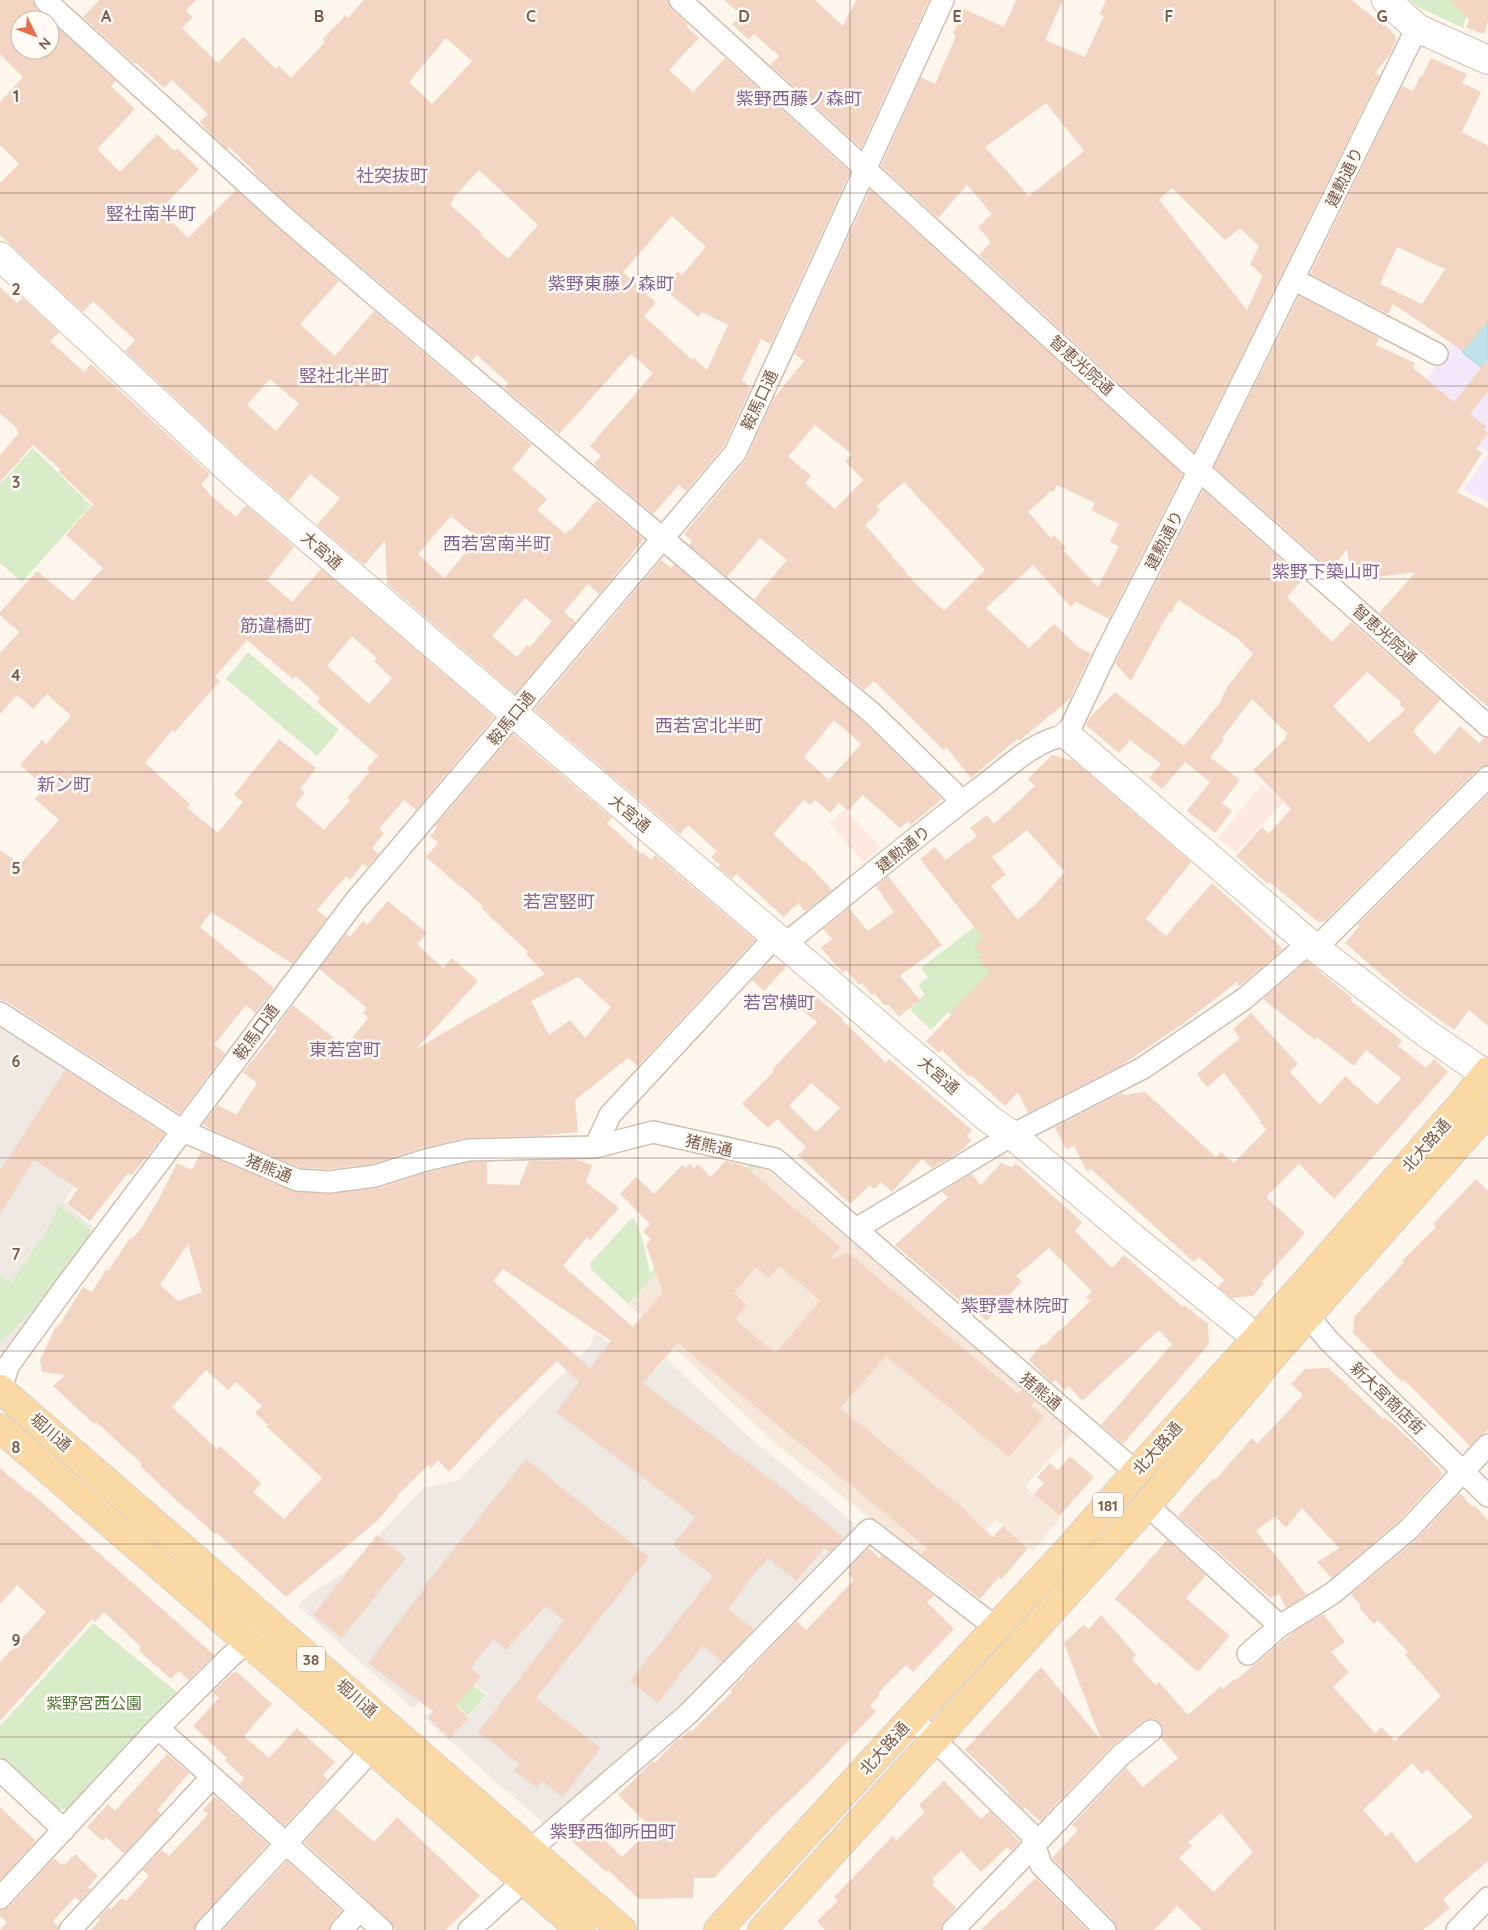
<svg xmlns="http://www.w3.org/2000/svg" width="1488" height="1930" font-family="Quicksand,'Noto Sans JP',sans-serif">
<rect width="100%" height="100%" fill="#fdf6ec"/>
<!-- residential -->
<path fill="#f5e8da" d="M757 1165 771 1173 1074 1432 1025 1486 1060 1518 1033 1551 996 1519 942 1575 776 1444 628 1304Z"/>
<!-- commercial -->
<path fill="#fde8e0" d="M1262 784 1284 802 1236 852 1218 838Z
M845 809 881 847 863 862 829 823Z"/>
<!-- industrial -->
<path fill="#efe9e4" d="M0 1021 126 1102 112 1131 64 1202 97 1231 48 1299 2 1352 0 1350Z
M595 1333 655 1372 666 1358 741 1430 853 1522 854 1531 683 1706 543 1823 424 1718 446 1696 468 1717 488 1694 451 1665 413 1709 298 1606 310 1594 345 1572 423 1488 459 1480 590 1346Z"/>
<!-- education -->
<path fill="#f3e8fa" d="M1488 288V452L1412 402Z
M1488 454V501L1463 490Z"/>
<!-- green -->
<path fill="#d8ecc9" d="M1409 0H1481L1467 15 1463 28 1418 7Z
M33 448 91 505 22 582 0 563V484Z
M248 652 339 730 317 756 226 679Z
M978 924 1023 970 965 1028 948 1012 931 1030 910 1010 925 994 918 986 928 977 921 968Z
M752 1162 757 1165 628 1304 591 1269 590 1263 629 1221 634 1218 642 1237 650 1273Z
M59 1205 92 1231 43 1300 2 1341H0V1275L11 1283 47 1230Z
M1232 1384 1128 1507 1035 1610 940 1712 938 1709Z
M93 1623 178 1693 67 1809H54L0 1759V1726Z
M464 1677 486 1695 468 1716 452 1700Z"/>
<!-- water -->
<path fill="#bfe3e8" stroke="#a5d3da" d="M1488 321V373L1462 352Z"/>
<!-- building -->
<path fill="#f3d5c3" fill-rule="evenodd" d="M0 0H33L36 9 48 20H20V50H50V21L116 81 111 86 135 109 97 149 120 172 157 134 174 151 177 148 199 169 160 210 188 238 236 190 339 281 300 324 335 356 374 311 532 445 512 469 547 499 537 510 565 534 569 530 570 531 597 500 644 539 599 594 588 584 564 612 576 622 515 694 387 584 385 540 364 565 317 525 340 498 310 474 289 501 248 466 125 351 135 340 93 301 83 312 0 235V183L19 164 0 145V102L23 77 0 54ZM270 379 299 404 276 431 247 405ZM451 516 478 538 444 578 418 554ZM525 598 552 621 530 647 527 645 517 657 492 636Z
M99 0H196L186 11 193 17 182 28 218 63 243 37 276 69 279 66 291 78 325 42 323 39 346 15 348 18 364 0H668L671 9 688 24 686 26 699 38 669 70 693 92 725 58 850 172 771 344 761 339 753 356 742 380 751 388 724 446 686 491 679 485 653 514 594 464 601 456 590 446 653 373 631 354 559 434 504 388 508 383 477 355 471 361 293 209 253 172 254 171 229 147 227 149 212 135 200 122 208 114 172 80 164 88 136 63H133L83 17ZM446 38 472 61 432 104 409 82ZM479 170 538 225 508 259 481 235 482 233 450 205 454 199 453 198ZM672 216 706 247 682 275 678 271 663 288 698 317 702 312 728 325 707 370 694 358 692 360 644 316 656 303 623 272Z
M724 0H815L843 26 856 0H929L861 148 770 65 779 56 754 34 749 40 732 24 741 15Z
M1016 0H1063L1045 40 1085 57 1104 16 1099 15 1106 0H1352L1384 26 1385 25 1395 35 1396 42 1389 56 1375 73 1380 75 1194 452 979 255 991 242 978 227 992 214 967 185 938 218 881 166 921 77 935 84 956 36 953 34 964 9 1004 27ZM1046 103 1084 151 1029 196 985 147ZM1172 188 1225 240 1240 228 1259 246 1250 264 1263 276 1247 310 1159 200Z
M1450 0H1488V22L1484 34 1466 28 1469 20Z
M1431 58 1467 74 1462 83 1481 92 1462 132 1488 146V321L1463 351 1393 304 1388 314 1310 274 1402 86 1413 91 1420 76 1422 77ZM1397 247 1445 269 1422 304 1380 284Z
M870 190 1183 474 1109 619 1076 602 1071 607 1033 565 986 608 1029 648 1054 624 1078 647 1091 654 1070 699 1019 741 1017 739 971 778 946 747 944 750 874 681 864 690 754 599 787 560 760 538 727 577 689 545 692 541 684 534 745 461 774 398 804 361 794 354ZM815 425 852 454 845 461 863 480 835 509 805 483 811 476 788 457ZM904 482 985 570 944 611 919 587 905 572 906 571 892 557 893 556 865 525 880 510 876 506ZM1057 485 1095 503 1091 510 1119 524 1110 542 1119 546 1098 587 1063 550 1066 548 1054 535 1051 538 1028 512 1051 491 1053 492Z
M0 287 17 303 22 298 59 332 50 341 84 372 91 364 210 474 201 485 208 491 207 492 236 517 246 505 294 547 267 580 292 602 321 569 494 717 416 810 404 800 379 829 384 833 372 848 379 854 367 867 363 864 350 880 346 876 317 910 327 918 293 964 211 912 200 927 274 988 255 1013 246 1005 214 1045 225 1053 180 1114 7 1002 0 1000V850L20 864 59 820 35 799 45 787 20 765 42 740 46 744 71 716 47 694 33 709 17 695 0 714V653L19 632 0 615V612L37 571 73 601 103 568 66 535 93 504 59 472 61 470 33 445 0 482V455L19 433 16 431 18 429 0 413ZM352 636 377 658 374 661 392 678 369 704 327 666ZM247 640 293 679 296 676 320 698 317 702 378 756 367 768 370 771 347 798 350 800 324 830 295 805 305 793 300 789 316 768 279 739 234 795 243 802 218 833 187 808 190 804 145 763 172 730 175 732 220 681 215 677Z
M1299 296 1379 338 1376 345 1415 363 1413 368 1454 402 1488 359V391L1470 414 1487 427 1484 430 1488 433 1476 449 1482 453 1457 492 1488 508V707L1379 613 1416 572 1354 580 1353 573H1351L1347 549 1331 570 1214 467Z
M1203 490 1303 579 1287 597 1332 642 1351 622 1440 700 1413 731 1435 755 1460 726 1479 743 1484 738H1488V765L1479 768 1324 922H1318L1269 882 1268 884 1236 856 1262 827 1269 834 1291 809 1253 770 1286 738 1285 737 1288 734 1252 699 1222 738 1224 740 1210 757 1240 780 1222 803 1232 811 1215 833 1187 811 1210 782 1185 762 1162 789 1149 778 1161 764 1130 740 1119 753 1086 725 1089 718 1115 692 1184 746 1222 700 1221 699 1228 686 1253 654 1237 638 1178 600 1171 613 1169 612 1131 681 1115 663ZM1367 672 1401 702 1399 704 1405 710 1369 742 1333 706Z
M661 560 671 568 674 564 864 722 942 799 911 825 908 821 900 828 863 795 848 811 839 803 830 813 815 800 810 805 804 800 773 834 803 862 805 861 832 890 807 910 804 911 798 903 784 917 736 874 732 879 718 867 720 865 711 857 717 851 688 825 680 834 534 710ZM834 720 861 744 829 780 804 757Z
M513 734 612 818 607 823 641 854 642 852 651 860 655 855 755 940 638 1066 628 1058 575 1100 578 1132 538 1136 465 1138 422 1148 372 1164 329 1169 300 1168 212 1130 203 1124 218 1105 236 1115 257 1083 243 1072 276 1031 275 1029 293 1005 345 1047 368 1018 363 1013 367 1008 319 969 346 934 350 937 363 921 367 925 388 901 427 933 417 944 443 968 452 958 478 981 416 1049 545 974 526 954 528 952 481 908 483 906 426 857 438 843 430 836 437 828 435 826ZM578 977 611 1007 585 1038 570 1020 549 1035 531 1001Z
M1052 755 1074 761 1191 862 1146 919 1166 936 1212 883 1253 920 1283 949 1243 983 1239 986 1237 982 1184 1023 1120 1066 1028 1113 1018 1092 1005 1106 971 1075 969 1077 942 1050 939 1053 926 1041 954 1012 952 1011 990 972 977 958 982 954 974 947 983 938 920 859 935 847 945 860 977 836 970 828 987 815 994 824 1035 786 1028 779ZM1027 830 1065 872 1032 908 1031 907 1018 920 991 886 1006 874 992 857Z
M1488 795V1026L1469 1010 1454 1030 1406 996 1345 943 1360 925H1357Z
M888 876 942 945 900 976 920 1000 899 1017 888 1004 885 1006 874 993 872 995 862 983 859 985 846 970 843 973 821 948 832 939 823 929 849 908 868 931 894 912 876 886Z
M1307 961 1352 998 1350 1000 1402 1041 1398 1046 1426 1068 1434 1059 1448 1072 1374 1156 1334 1199 1299 1164 1268 1195 1267 1198 1305 1233 1262 1282 1264 1283 1253 1296 1232 1298 1218 1287 1224 1280 1199 1257 1194 1262 1091 1169 1087 1171 1074 1146 1066 1149 1055 1127 1122 1093 1123 1095 1145 1092 1216 1157 1221 1152 1234 1163 1267 1129 1260 1123 1261 1121 1224 1073 1207 1087 1197 1074 1240 1038 1233 1029 1251 1013 1298 1064 1290 1072 1320 1105 1345 1076 1377 1105 1401 1078 1366 1050 1354 1066 1317 1037 1315 1040 1263 999Z
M767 964H783L786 967 764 991 752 980Z
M811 992 843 1019 842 1020 886 1063 889 1059 972 1130 967 1136 971 1140 962 1150 932 1168 922 1159 892 1192 881 1182 874 1189 870 1185 850 1204 798 1155 806 1147 777 1119 768 1128 742 1104 774 1071 772 1070 817 1022 798 1007ZM811 1083 840 1108 816 1132 789 1106Z
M65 1070 165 1134 131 1176 128 1173 90 1221 67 1204 78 1189 34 1160 0 1214V1171Z
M201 1152 292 1191 328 1194 379 1188 429 1172 470 1162H487V1184L519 1185 529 1161 577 1160 592 1165 586 1182 619 1208 590 1240 587 1237 563 1266 633 1327 663 1292 646 1245 651 1239 643 1232 650 1224 620 1194 636 1177 654 1194 682 1165 686 1168 690 1164 694 1168 698 1164 711 1177 725 1161 743 1165 841 1247 831 1257 833 1260 847 1252 1018 1394 1022 1390 1035 1401 1031 1406 1044 1416 1009 1457 886 1356 840 1408 969 1513 968 1515 993 1537 1003 1526 1028 1548 1002 1579 999 1577 980 1599 921 1554 927 1548 678 1343 643 1383 807 1507 844 1538 830 1552 824 1548 796 1581 768 1558 761 1567 760 1566 728 1609 754 1629 722 1662 703 1645 658 1703 630 1681 713 1576 673 1545 695 1517 556 1412 579 1382 557 1361 495 1422 449 1472 438 1460 431 1468 428 1465 397 1496 398 1497 377 1521 286 1597 216 1532 215 1534 174 1498 140 1466 142 1464 96 1422 94 1424 53 1386 65 1375 42 1372 40 1360 56 1326 58 1327 83 1287 92 1292 106 1270 108 1271 130 1238 132 1239 142 1227 156 1204 177 1163 192 1170ZM188 1244 202 1292 178 1301 160 1285ZM780 1266 820 1301 775 1353 735 1319 747 1305 734 1293 756 1267 769 1278ZM503 1269 611 1341 590 1368 493 1281ZM206 1370 228 1390 236 1382 262 1406 255 1413 268 1425 266 1426 322 1478 284 1519 253 1492 261 1483 220 1446 217 1449 172 1407Z
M1001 1163 1012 1167 1016 1163 1082 1222 1075 1231 1112 1268 1124 1255 1183 1307 1184 1305 1208 1324 1209 1344 1123 1444 1101 1425 1172 1344 1159 1330 1082 1401 1069 1386 1065 1390 1055 1380 1052 1383 1029 1360 1042 1344 1044 1346 1060 1329 1061 1330 1090 1301 1086 1297 1092 1291 1049 1248 1016 1276 1022 1281 987 1321 974 1310 973 1312 895 1245 948 1197 942 1192 971 1174 981 1185Z
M1476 1179 1488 1191V1429L1470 1446 1404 1380 1402 1382 1353 1333 1354 1317 1404 1262 1402 1261 1436 1227 1433 1224Z
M1329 1368 1383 1419 1385 1417 1421 1450 1442 1472V1475L1399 1521 1332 1578 1317 1562 1339 1548 1302 1508 1286 1528 1275 1516 1256 1531 1307 1595 1286 1608 1279 1594 1270 1598 1178 1516 1213 1478 1215 1480 1252 1438 1257 1444 1303 1395 1291 1384 1305 1369Z
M1070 1456 1094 1477 1059 1516 1034 1494 1044 1483 1037 1477 1050 1463 1058 1470Z
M526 1459 649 1557 536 1698 601 1748 563 1797 542 1781 537 1788 514 1771 519 1764 478 1732 564 1621 546 1606 506 1650 493 1639 471 1668 481 1677 456 1706 469 1718 450 1738 428 1718 434 1712 368 1663 426 1586 425 1585Z
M0 1468 28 1492 29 1491 214 1655 189 1680 179 1671 171 1679 148 1659 139 1650 141 1647 104 1612 95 1622 92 1619 0 1721V1662L46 1612 17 1585 0 1604Z
M1460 1493 1472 1507 1474 1505 1488 1520V1861L1443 1899 1450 1908 1423 1930H1202L1177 1906 1154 1930H1117L1114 1921 1052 1858 1078 1830 1072 1825 1126 1768 1143 1787 1178 1758 1161 1738 1163 1730 1160 1723 1155 1719H1149L1144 1721 1113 1745 1040 1821 1024 1807V1810L1008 1794 1009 1792 965 1750 1041 1667 1101 1740 1064 1643 1083 1625 1089 1629 1101 1615 1136 1655 1132 1659 1155 1685 1159 1682 1188 1715 1221 1686 1223 1689 1235 1679 1236 1680 1296 1630 1323 1614 1345 1642 1331 1652 1349 1672 1333 1687 1375 1733 1381 1727 1395 1741 1441 1696 1405 1655 1408 1652 1378 1620 1374 1624 1359 1608 1361 1606 1351 1594 1416 1540ZM1412 1763 1422 1774 1427 1769 1473 1817 1416 1863 1392 1832 1386 1836 1363 1810ZM1221 1813 1253 1852 1214 1892 1179 1858 1192 1846 1188 1842Z
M377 1535 406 1558 342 1638 313 1615Z
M1167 1540 1206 1575 1186 1598 1230 1636 1198 1672 1115 1599Z
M869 1548 879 1558 882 1555 934 1596 927 1602 954 1629 913 1672 906 1665 878 1693 880 1695 870 1706 876 1711 814 1777 775 1814 714 1878H694L693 1898 639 1899 608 1870 606 1872 566 1836 584 1820 622 1857 651 1828 618 1795 653 1761 655 1763 676 1741 678 1739 680 1740 690 1730 692 1731 732 1692 730 1690 797 1621 806 1630 854 1580 848 1574 851 1570 849 1568Z
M236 1671 272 1704 244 1736 269 1758 297 1728 335 1762 323 1775 328 1779 285 1826 239 1784 244 1778 225 1760 227 1758 193 1726 219 1698 213 1692 233 1672 234 1673Z
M167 1754 189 1773 157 1810 161 1814 124 1854 106 1837 103 1841 87 1827 108 1804 115 1811Z
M944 1781 981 1819 990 1811 1020 1842 1011 1851 1007 1847 981 1872 961 1851 932 1879 935 1882 932 1884 956 1908 944 1922 941 1930H825L817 1921 838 1901 834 1897 893 1836 897 1840 925 1812 919 1805Z
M215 1797 268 1844 197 1922 194 1930H91L100 1920 98 1918 109 1907 111 1909 122 1898 126 1901 149 1876 142 1870 162 1850 169 1856 186 1838 208 1814 203 1810Z
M0 1807 36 1841 0 1880Z
M335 1808 374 1842 397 1817 480 1896 446 1930H396L390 1921 304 1842Z
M75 1854 98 1876 88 1887 90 1890 80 1901 75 1897 53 1921 58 1927V1930H0L7 1922 0 1916V1910L9 1907 54 1858 61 1865 62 1863 64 1865Z
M287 1861 342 1911 332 1922 329 1930H223Z
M1036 1878 1087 1930H981L1001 1910 1002 1911Z"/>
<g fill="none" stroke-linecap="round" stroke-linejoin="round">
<defs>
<path id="street" d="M45 0 285 218 378 298 727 593 872 713 962 801
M680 0 1188 463 1199 470 1488 726
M1293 279 1437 354
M785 944C851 891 916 836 984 785 1009 766 1035 740 1067 735L1104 657 1199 470 1417 28
M1316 948 1488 777
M0 1013 183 1131 297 1180 329 1182 375 1176 426 1160 468 1150 595 1147 653 1132 775 1159 1136 1472
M595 1147 610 1115 776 936
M856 1229 1012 1135 1143 1068 1244 999 1309 943
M1297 1306 1308 1316 1329 1341 1488 1496
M1 1390 8 1366 63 1290 356 900 735 453 943 0
M1147 1505 1280 1626
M1248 1654 1280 1626 1333 1593 1408 1530 1488 1445
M912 1718 1031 1834 1041 1865 1105 1930
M158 1728 382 1930
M0 1770 64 1830
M0 1898 158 1728 230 1657 269 1622
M70 1930 212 1777
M206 1930 382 1739
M341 1930 360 1910
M469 1930 524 1881 530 1850 688 1714 869 1530 995 1627
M953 1930 1121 1755 1151 1731
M1457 1930 1488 1898"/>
<path id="secondary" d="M1386 0 1417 28 1488 60
M0 256 238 478 989 1119 1012 1135 1132 1237 1275 1353
M1067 735 1309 943 1423 1031 1488 1076"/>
<path id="primary" d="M0 1389 622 1930
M0 1428 581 1930
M718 1930 912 1718 1069 1549 1136 1472 1257 1338 1460 1106 1488 1071
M762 1930 1147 1505 1248 1386 1275 1353 1488 1111"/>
</defs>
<!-- street casing -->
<use href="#street" stroke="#d1beb0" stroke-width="24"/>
<!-- secondary casing -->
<use href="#secondary" stroke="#d6c0b0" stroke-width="30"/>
<!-- primary casing -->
<use href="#primary" stroke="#dad1cd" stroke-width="30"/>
<!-- street -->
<use href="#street" stroke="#fff" stroke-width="21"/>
<!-- secondary -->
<use href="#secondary" stroke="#fff" stroke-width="28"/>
<!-- primary -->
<use href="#primary" stroke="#fbd9a5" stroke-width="28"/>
</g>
<!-- grid -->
<path fill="none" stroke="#7a5c4d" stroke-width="1" stroke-opacity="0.55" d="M213 0V1930M425 0V1930M638 0V1930M850 0V1930M1063 0V1930M1275 0V1930M0 193H1488M0 386H1488M0 579H1488M0 772H1488M0 965H1488M0 1158H1488M0 1351H1488M0 1544H1488M0 1737H1488"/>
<g text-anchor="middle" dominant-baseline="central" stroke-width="5" stroke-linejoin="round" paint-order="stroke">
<!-- shield labels -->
<g fill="#fffaf3" stroke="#a28b7f" stroke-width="1">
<rect x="1093" y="1492.5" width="30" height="25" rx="4"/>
<rect x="297" y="1646.5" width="28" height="25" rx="4"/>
</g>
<g font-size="15" font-weight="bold" fill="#7a5c4d">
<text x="1108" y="1505">181</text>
<text x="311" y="1659">38</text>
</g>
<!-- street labels -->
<g font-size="16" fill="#7a5c4d" stroke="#fffaf3">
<text transform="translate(1344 177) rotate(-64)">建勲通り</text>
<text transform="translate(1082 365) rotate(42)">智恵光院通</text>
<text transform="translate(759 400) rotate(-65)">鞍馬口通</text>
<text transform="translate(1164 540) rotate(-63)">建勲通り</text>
<text transform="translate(322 550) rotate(41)">大宮通</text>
<text transform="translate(1385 634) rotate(42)">智恵光院通</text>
<text transform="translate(511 718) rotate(-51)">鞍馬口通</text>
<text transform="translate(630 813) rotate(40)">大宮通</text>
<text transform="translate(903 849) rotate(-39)">建勲通り</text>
<text transform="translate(256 1032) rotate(-54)">鞍馬口通</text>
<text transform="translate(939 1075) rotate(41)">大宮通</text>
<text transform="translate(709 1145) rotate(13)">猪熊通</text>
<text transform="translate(1426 1145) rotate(-49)">北大路通</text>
<text transform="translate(269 1168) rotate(22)">猪熊通</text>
<text transform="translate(1041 1391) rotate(40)">猪熊通</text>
<text transform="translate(1388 1398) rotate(44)">新大宮商店街</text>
<text transform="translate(51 1432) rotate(41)">堀川通</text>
<text transform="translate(1157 1448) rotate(-48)">北大路通</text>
<text transform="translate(357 1698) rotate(41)">堀川通</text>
<text transform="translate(884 1748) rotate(-48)">北大路通</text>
</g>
<!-- park labels -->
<g font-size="16" fill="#537a41" stroke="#fffaf3">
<text x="94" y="1703">紫野宮西公園</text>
</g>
<!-- neighbourhood labels -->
<g font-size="18" fill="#846695" stroke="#fffaf3">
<text x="799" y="98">紫野西藤ノ森町</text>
<text x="392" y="175">社突抜町</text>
<text x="151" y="213">竪社南半町</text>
<text x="611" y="283">紫野東藤ノ森町</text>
<text x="344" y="375">竪社北半町</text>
<text x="497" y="543">西若宮南半町</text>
<text x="1326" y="571">紫野下築山町</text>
<text x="276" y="625">筋違橋町</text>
<text x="709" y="725">西若宮北半町</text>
<text x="64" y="784">新ン町</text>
<text x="559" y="901">若宮竪町</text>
<text x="779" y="1002">若宮横町</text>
<text x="345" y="1049">東若宮町</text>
<text x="1015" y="1305">紫野雲林院町</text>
<text x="613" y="1831">紫野西御所田町</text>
</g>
</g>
<g font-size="16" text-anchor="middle" font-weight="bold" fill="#7a5c4d" stroke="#fffaf3" stroke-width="5" stroke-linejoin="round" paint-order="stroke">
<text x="106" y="22">A</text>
<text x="319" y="22">B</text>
<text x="531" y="22">C</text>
<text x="744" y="22">D</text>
<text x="957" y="22">E</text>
<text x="1169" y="22">F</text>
<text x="1382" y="22">G</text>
<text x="16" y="102">1</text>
<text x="16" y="295">2</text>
<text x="16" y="488">3</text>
<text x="16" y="681">4</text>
<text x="16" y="874">5</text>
<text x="16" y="1067">6</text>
<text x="16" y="1260">7</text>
<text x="16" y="1453">8</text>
<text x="16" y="1646">9</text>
</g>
<!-- north arrow -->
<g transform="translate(35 35) rotate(132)"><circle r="24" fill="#fffaf3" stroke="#cabbb1"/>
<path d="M0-4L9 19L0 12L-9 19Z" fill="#e76f51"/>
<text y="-8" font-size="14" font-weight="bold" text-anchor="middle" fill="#7a5c4d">N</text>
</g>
</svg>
